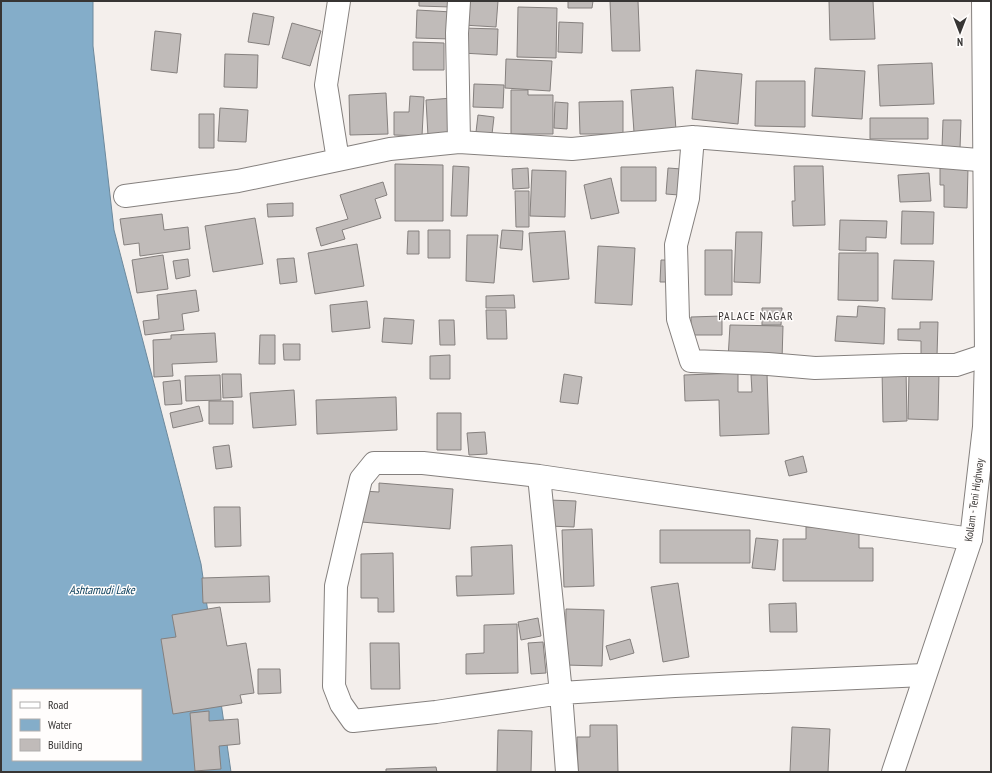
<svg xmlns="http://www.w3.org/2000/svg" width="992" height="773" font-family="'PT Sans Narrow',sans-serif">
<rect width="100%" height="100%" fill="#f4efec"/>
<!-- water -->
<path fill="#84adc9" stroke="#6d899c" fill-rule="evenodd" d="M1 1H93V46L114 230 201 564 231 772H1ZM13 690H141V760H13Z"/>
<!-- building -->
<path fill="#c0bbb9" stroke="#85807e" d="M419 1H451V7L419 6Z
M464 1H498L496 27 463 25Z
M568 1H593L592 8H568Z
M610 1H638L640 51H612Z
M829 1H873L875 39 830 40Z
M518 7 557 8 556 58 517 57Z
M417 10 452 12 451 39 416 38Z
M253 13 274 17 269 45 248 42Z
M559 22 583 23 582 53 558 52Z
M292 23 321 31 310 66 282 58Z
M463 28 498 29 497 55 462 53Z
M155 31 181 34 177 73 151 70Z
M413 42 444 43V70H413Z
M225 54 258 55 257 88 224 87Z
M506 59 552 61 550 91 505 88Z
M932 63 934 104 880 106 878 65Z
M815 68 865 71 862 119 812 116Z
M696 70 742 74 738 124 692 119Z
M756 81H805V127L755 126Z
M474 84 504 85 503 108 473 107Z
M673 87 676 130 634 132 631 90Z
M511 90H528V95H553V134H511Z
M386 93 388 134 350 135 349 95Z
M410 96 424 97 422 136 394 135V112H409Z
M453 98 455 135 428 136 426 100Z
M623 101V134H580L579 102Z
M555 102 568 103 567 129 554 128Z
M220 108 248 110 246 142 218 141Z
M199 114H214V148H199Z
M478 115 494 117 492 134 476 132Z
M870 118H928V139H870Z
M943 120H961L960 149 942 148Z
M395 164 443 165V221H395Z
M453 166 469 167 467 216H451Z
M794 166H823L825 225 793 226 792 201H795Z
M621 167H656V201H621Z
M940 167 968 168 967 208 944 207V185H940Z
M528 168 529 188 513 189 512 169Z
M668 168 682 169 679 195 666 194Z
M532 170 566 171 565 217 530 216Z
M929 173 931 201 900 202 898 175Z
M611 178 619 213 591 219 584 185Z
M383 182 387 195 375 199 381 218 342 230 345 239 321 246 316 228 348 219 340 195Z
M515 191H529V227H516Z
M293 203V216L268 217 267 204Z
M902 211 934 212 933 244H901Z
M162 214 164 230 188 227 190 249 140 256 139 243 124 245 120 219Z
M255 218 263 264 213 272 205 226Z
M840 220 887 221 886 238 866 237V251L839 250Z
M428 230H450V258H428Z
M502 230 523 231 522 250 500 248Z
M408 231H419V254H407Z
M565 231 569 279 533 282 529 233Z
M736 232H762L760 283 734 282Z
M467 235H498L494 283 466 281Z
M357 244 364 286 315 294 308 253Z
M598 246 635 248 632 305 595 303Z
M705 250H732V295H705Z
M839 253H878V301L838 300Z
M163 255 168 289 137 293 132 260Z
M294 258 297 282 280 284 277 259Z
M188 259 190 276 176 279 173 261Z
M661 260H672V282H660Z
M894 260 934 261 932 300 892 299Z
M196 290 199 311 182 314 184 330 145 335 143 321 159 319 157 295Z
M514 295 515 308H486V296Z
M367 301 370 328 332 332 330 305Z
M858 306 885 308 884 344 835 341 837 316 857 317Z
M762 308H782L781 325H762Z
M486 310H506L507 339H487Z
M722 316V335H691V317Z
M384 318 414 320 412 344 382 342Z
M439 320H454L455 345H440Z
M920 322H938L937 356H921V341L898 340V329H920Z
M730 325 783 326 782 360 728 359Z
M215 333 217 362 172 364 173 376 154 377 153 340 171 339V335Z
M260 335H275V364H259Z
M283 344H300V360H284Z
M450 355V379H430V356Z
M882 369H906L907 421 883 422Z
M909 372 939 373 938 420 908 419Z
M738 373V392H752L751 375 767 374 769 434 720 436 719 400 685 401 684 375Z
M222 374H241L242 397 223 398Z
M564 374 582 377 578 404 560 402Z
M220 375 221 400 186 401 185 376Z
M180 380 182 404 165 405 163 382Z
M294 390 296 425 253 428 250 393Z
M396 397 397 430 317 434 316 400Z
M209 401H233V424H209Z
M199 406 203 421 173 428 170 413Z
M437 413H461V450H437Z
M485 432 487 454 469 455 467 433Z
M229 445 232 467 216 469 213 447Z
M803 456 807 472 789 476 785 461Z
M379 483 453 489 450 529 361 522 363 491 379 492Z
M549 500 576 501 574 527 548 526Z
M214 507H240L241 546 215 547Z
M806 527H859V548H873V581H783V539H806Z
M592 529 594 586 564 587 562 530Z
M660 530H750V563H660Z
M756 538 778 540 775 570 752 568Z
M512 545 514 594 457 596 456 576H472L471 547Z
M393 553 394 612H378V598H361V554Z
M269 576 270 602 203 603 202 578Z
M678 583 689 657 663 662 651 587Z
M796 603 797 632H770L769 604Z
M220 607 227 646 246 643 254 693 240 695 242 703 173 714 161 639 176 637 172 615Z
M566 609 604 610 602 666 565 665Z
M538 618 541 636 521 640 518 622Z
M517 624 518 673 466 674V654L484 653V625Z
M630 639 634 653 610 660 606 646Z
M543 642 546 673 531 674 528 643Z
M370 643H399L400 689H371Z
M258 669H280L281 693 258 694Z
M209 711V721L238 719 240 744 219 746 221 769 195 771 190 713Z
M590 725H617L618 772H578L577 737H590Z
M792 727 830 729 828 772H790Z
M498 730 532 731 531 772H497Z
M436 767 437 772H386V769Z"/>
<g fill="none" stroke-linecap="round" stroke-linejoin="round">
<defs>
<path id="minor" d="M339 1 326 85 338 160 390 149 459 142 572 149 693 137 991 161
M459 1 457 33 459 142
M693 137 688 198 676 245 678 319 691 361 768 364 815 368 904 365H956L986 355 991 356
M125 196 238 181 338 160
M539 476 561 693 567 772
M924 675 675 686 561 693 436 712 353 721 341 704 334 686 336 586 361 479 374 463H423L539 476 971 539"/>
<path id="primary" d="M893 772 971 539 984 427 986 355 983 1"/>
</defs>
<!-- minor casing -->
<use href="#minor" stroke="#85807e" stroke-width="24"/>
<!-- primary casing -->
<use href="#primary" stroke="#85807e" stroke-width="24"/>
<!-- minor -->
<use href="#minor" stroke="#fff" stroke-width="22"/>
<!-- primary -->
<use href="#primary" stroke="#fff" stroke-width="22"/>
</g>
<g text-anchor="middle" dominant-baseline="central" stroke-width="3" stroke-linejoin="round" paint-order="stroke">
<!-- street labels -->
<g font-size="11" fill="#373534" stroke="#fffdfc">
<text transform="translate(974 500) rotate(-82)">Kollam - Teni Highway</text>
</g>
<!-- neighbourhood labels -->
<g font-size="12" letter-spacing="1" fill="#383332" stroke="#fffdfc">
<text x="756" y="315">PALACE NAGAR</text>
</g>
<!-- water labels -->
<g font-size="12" font-style="italic" fill="#083d5a" stroke="#fffdfc">
<text x="102" y="589">Ashtamudi Lake</text>
</g>
</g>
<!-- border -->
<rect width="992" height="773" fill="none" stroke="#373534" stroke-width="4"/>
<!-- legend -->
<rect x="12" y="689" width="130" height="72" fill="#fffdfc" stroke="#afadac"/>
<rect x="20" y="702" width="20" height="6" fill="#ffffff" stroke="#afadac"/>
<text x="48" y="709" font-size="12" fill="#373534">Road</text>
<rect x="20" y="719" width="20" height="12" fill="#84adc9" stroke="#afadac"/>
<text x="48" y="729" font-size="12" fill="#373534">Water</text>
<rect x="20" y="739" width="20" height="12" fill="#c0bbb9" stroke="#afadac"/>
<text x="48" y="749" font-size="12" fill="#373534">Building</text>
<!-- north arrow -->
<g transform="translate(960 32) rotate(180)" stroke="#fffdfc" stroke-width="3" paint-order="stroke">
<path d="M0-3L7 15L0 10L-7 15Z" fill="#373534"/>
<text y="-6" font-size="11" font-weight="bold" text-anchor="middle" fill="#373534">N</text>
</g>
</svg>
